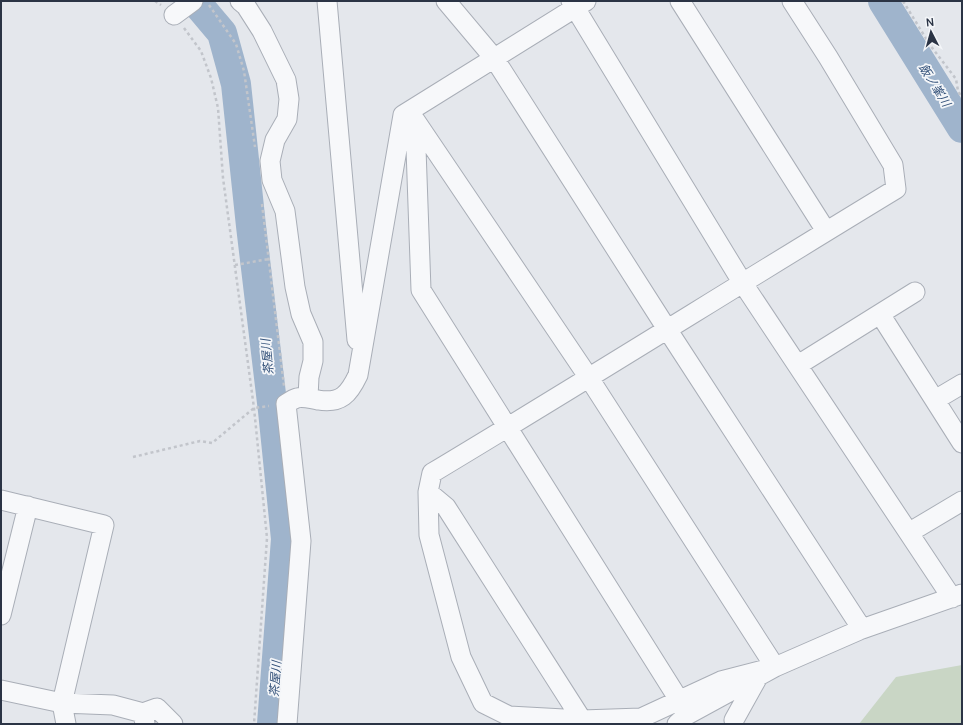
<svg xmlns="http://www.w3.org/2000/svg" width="963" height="725" font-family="Manrope,'Noto Sans JP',sans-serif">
<rect width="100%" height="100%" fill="#e4e7ec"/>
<!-- green -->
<path fill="#c9d6c5" d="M962 665V724H859L896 677Z"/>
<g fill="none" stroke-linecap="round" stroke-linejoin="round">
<!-- river -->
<path stroke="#9fb4cc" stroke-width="30" d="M195 1 222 33 236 84 251 226 273 411 286 539 272 724
M883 1 962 128"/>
<defs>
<path id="minor" d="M240 1 246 6 262 31 286 80 289 99 287 119 275 140 270 161 272 180 285 211 295 287 301 314 313 342V361L309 377 308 397
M327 1 357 340
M446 1 494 58 667 329 862 629
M571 1 742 282 952 598
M680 1 826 231
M174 15 193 1
M403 115 415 120 589 378 775 667
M415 120 421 290 679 700
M880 314 962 443
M798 365 915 292
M935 400 962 384
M428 492 446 507 582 720
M1 500 104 525 62 703 66 724
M910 532 962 501
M1 615 28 506
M775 667 721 681 641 718 582 720 509 716 483 703 461 657 429 535 428 492 432 473C587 380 741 283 896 189L893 165 828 57 792 1
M1 690 62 703 113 705 143 713 145 724
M143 713 157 708 173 724
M734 720 759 675
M287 724 301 541 286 404C289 402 293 399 297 398 304 396 311 399 318 400 341 404 349 394 358 375L403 115 586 1
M677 724 687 715 775 667 862 629 962 594"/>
</defs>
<!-- minor casing -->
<use href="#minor" stroke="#a9aeb7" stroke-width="21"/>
<!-- path -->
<path stroke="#c2c5cb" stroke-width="2.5" stroke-dasharray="3 3" stroke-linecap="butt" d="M155 1 161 5
M903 1 930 45 956 79 958 91 962 98
M209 5 236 44 244 71 255 147
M184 28 201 51 211 78 218 108 223 178 254 408 267 538 254 724
M262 204 284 386
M235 265 269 259
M133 457 200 441 212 443 254 408 269 406"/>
<!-- minor -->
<use href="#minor" stroke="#f7f8fa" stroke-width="19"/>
</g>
<g text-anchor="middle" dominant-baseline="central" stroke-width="3.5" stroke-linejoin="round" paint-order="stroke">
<!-- water labels -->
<g font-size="12" font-style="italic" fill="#34527a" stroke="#f4f6f9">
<text transform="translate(935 85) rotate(58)">飯ノ峯川</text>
<text transform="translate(267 357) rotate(-96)">茶屋川</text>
<text transform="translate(275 679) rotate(-86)">茶屋川</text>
</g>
</g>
<!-- border -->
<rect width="963" height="725" fill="none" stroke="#2b3445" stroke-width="4"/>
<!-- north arrow -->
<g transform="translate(931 32) rotate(354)" stroke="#f4f6f9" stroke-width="3" paint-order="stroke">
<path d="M0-3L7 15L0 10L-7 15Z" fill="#2b3445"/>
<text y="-6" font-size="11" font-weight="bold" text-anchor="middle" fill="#2b3445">N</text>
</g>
</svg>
